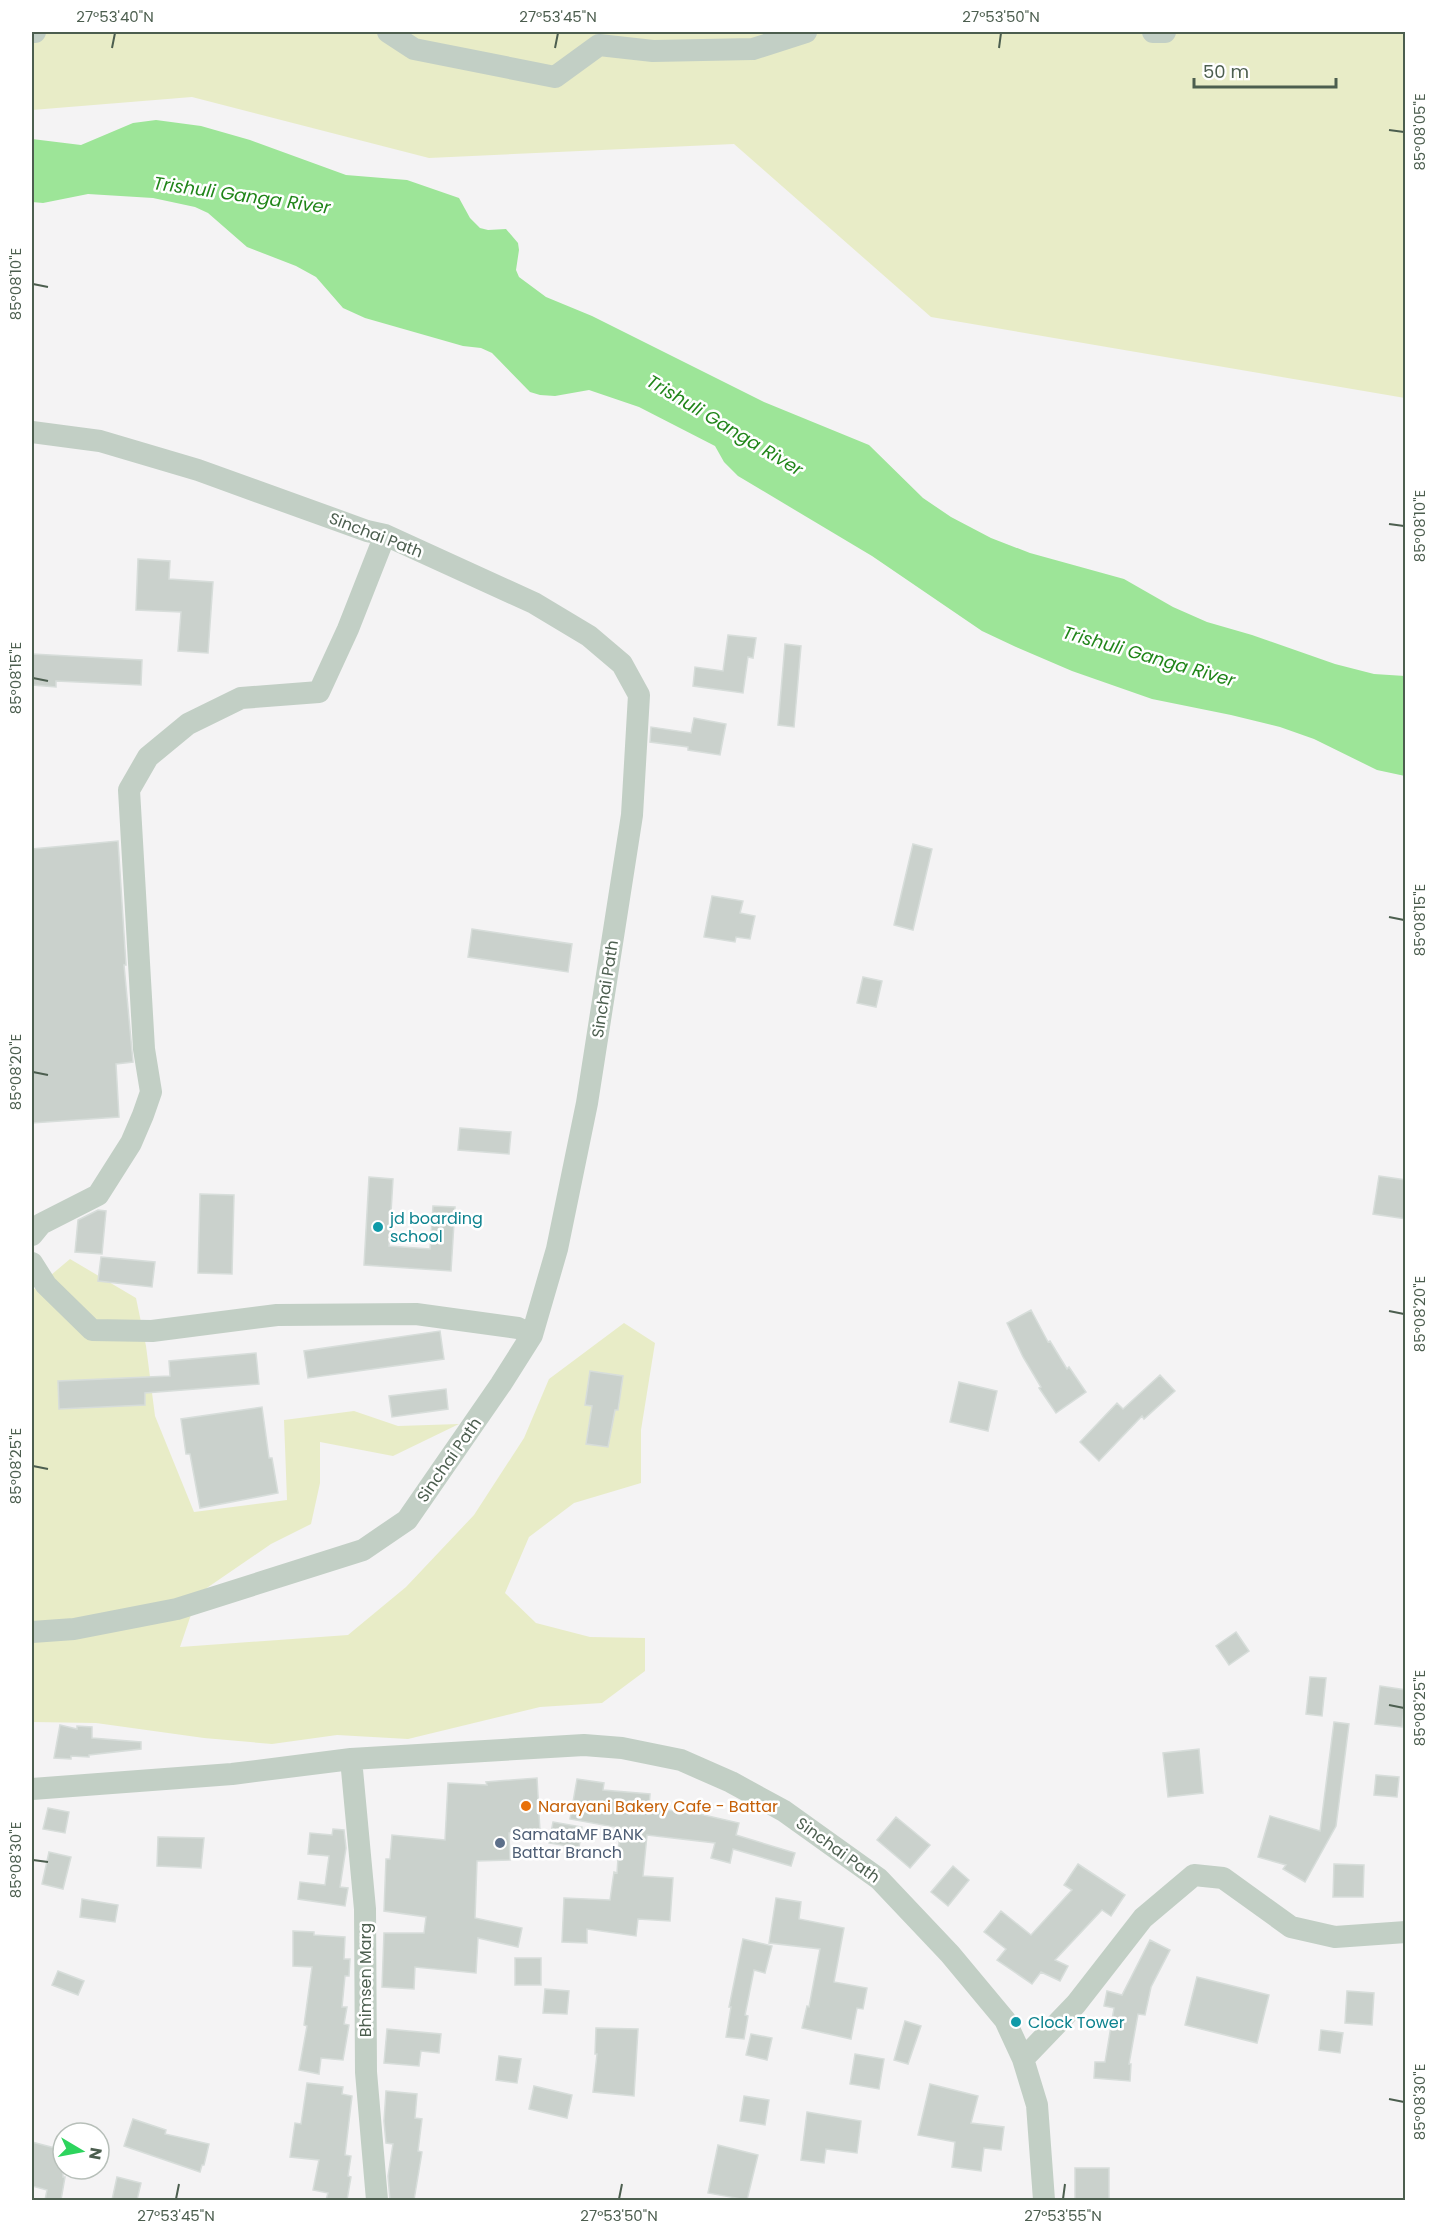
<svg xmlns="http://www.w3.org/2000/svg" width="1437" height="2232" font-family="Poppins,sans-serif">
<rect width="100%" height="100%" fill="#f4f3f4"/>
<!-- green -->
<path fill="#e8ecc7" d="M32 32H1405V398L931 317 734 144 429 158 192 97 32 110Z
M70 1259 136 1298 146 1346 155 1416 194 1512 287 1500 284 1420 354 1411 398 1426 459 1424 393 1456 320 1442V1483L311 1524 271 1544 198 1594 180 1647 348 1635 406 1587 474 1515 524 1438 549 1379 624 1323 655 1343 641 1430V1483L574 1503 529 1537 505 1593 536 1623 590 1637 645 1638V1671L602 1703 540 1707 408 1739 337 1735 272 1744 204 1738 96 1723 32 1722V1291Z"/>
<!-- water -->
<path fill="#9de598" d="M156 120 201 126 250 140 346 175 407 180 459 198 470 218 480 228 488 230 506 229 518 243 519 250 516 270 519 277 546 297 592 316 764 402 869 445 923 498 951 517 991 538 1030 553 1124 579 1173 607 1207 622 1252 635 1335 664 1374 674 1405 676V776L1377 770 1314 739 1280 727 1231 715 1152 699 1072 671 1016 647 982 631 872 556 738 476 724 462 715 446 639 407 589 390 555 396 540 395 530 392 492 353 481 348 463 346 365 318 343 308 316 277 296 266 247 247 208 213 195 207 153 198 88 194 43 203 32 202V139L81 145 133 123Z"/>
<!-- building -->
<path fill="#cad1cc" stroke="#d7ddda" stroke-width="1.5" d="M138 559 170 561 169 579 213 582 208 653 178 651 181 612 136 610Z
M728 635 756 638 753 658 748 657 743 693 693 686 695 667 723 671Z
M785 644 801 646 794 727 778 725Z
M32 654 142 660 141 685 56 681V687L32 685Z
M694 718 726 724 720 755 688 750V747L650 742 651 727 691 733Z
M118 841 126 965H124L133 1062 116 1064 119 1117 32 1123V849Z
M913 844 932 849 913 930 894 925Z
M712 896 743 901 740 913 755 916 750 939 736 937 735 942 704 937Z
M472 929 572 944 568 972 468 957Z
M863 977 882 981 876 1007 857 1003Z
M460 1128 511 1132 509 1154 458 1150Z
M1379 1176 1406 1180V1219L1373 1214Z
M369 1177 393 1179 389 1246 430 1249 433 1206 455 1207 451 1271 364 1265Z
M200 1194 234 1195 232 1274 198 1273Z
M98 1210 106 1211 102 1254 75 1252 78 1220Z
M101 1257 155 1262 152 1287 98 1281Z
M1031 1310 1048 1342 1050 1341 1067 1369 1069 1367 1086 1392 1056 1413 1039 1388 1041 1387 1023 1357 1007 1323Z
M440 1331 444 1359 308 1378 304 1351Z
M256 1353 259 1384 145 1393V1405L59 1409 58 1381 170 1376 169 1361Z
M590 1371 623 1376 618 1410H615L608 1447 586 1444 592 1406 585 1405Z
M1160 1375 1175 1391 1144 1419 1142 1416 1099 1461 1080 1442 1117 1403 1123 1409Z
M959 1382 997 1391 988 1431 950 1422Z
M446 1389 448 1409 392 1417 389 1396Z
M262 1407 269 1458H272L278 1493 200 1508 190 1454H186L181 1419Z
M1236 1632 1249 1651 1229 1665 1216 1646Z
M1310 1677 1326 1678 1322 1716 1306 1714Z
M1380 1686 1406 1690 1402 1727 1375 1724Z
M1334 1722 1349 1724 1336 1826 1305 1882 1283 1869 1286 1865 1258 1857 1270 1816 1320 1831Z
M60 1725 77 1729V1726L92 1727V1738L141 1742V1749L89 1755V1757L71 1756V1759L54 1758Z
M1199 1749 1203 1793 1168 1797 1163 1753Z
M1376 1775 1399 1777 1397 1797 1374 1795Z
M537 1778 540 1831 509 1833 510 1860 477 1861 475 1918 522 1928 518 1947 478 1938 476 1973 415 1967 414 1989 382 1987 384 1933H424L426 1917 384 1911 386 1859H390L392 1835 445 1840 448 1783 487 1785 486 1782Z
M577 1779 604 1783 603 1790 650 1794 649 1808 695 1813 739 1823 736 1835 795 1853 791 1866 733 1849 730 1863 711 1858 715 1843 647 1835 643 1876 673 1878 670 1921 638 1919 636 1936 587 1929V1943L562 1942 564 1898 610 1900 614 1872 617 1873 620 1828 570 1819Z
M48 1808 69 1812 65 1833 43 1829Z
M896 1817 930 1845 910 1868 877 1840Z
M553 1822 582 1827 579 1848 549 1843Z
M333 1829 344 1830 346 1848 340 1887 348 1888 345 1906 298 1899 300 1882 325 1885 329 1856 308 1854 310 1833 332 1835Z
M158 1837 204 1838 201 1868 157 1866Z
M49 1852 71 1857 63 1889 42 1884Z
M1078 1864 1125 1895 1111 1916 1102 1910 1055 1960 1068 1966 1060 1981 1041 1972 1032 1984 997 1960 1006 1949 984 1932 1001 1911 1031 1935 1072 1890 1064 1885Z
M1334 1864 1364 1865 1363 1897H1333Z
M953 1866 969 1880 948 1906 931 1892Z
M776 1898 801 1902 799 1919 844 1928 834 1982 867 1988 863 2009 857 2008 851 2039 802 2028 807 2006 809 2007 820 1949 769 1943Z
M82 1899 118 1905 115 1922 80 1917Z
M293 1931 314 1932V1935L345 1937 344 1959H350L349 1976H345L342 2007H347L344 2024 349 2025 343 2060 321 2058 319 2074 299 2070 307 2026 304 2025 312 1967 293 1966Z
M743 1939 772 1946 765 1973 754 1970 745 2015 748 2016 744 2039 726 2037 731 2007H729Z
M1150 1940 1170 1950 1151 1987 1145 2015 1138 2014 1129 2064H1131L1130 2081 1094 2078 1095 2062H1105L1114 2008 1104 2006 1107 1991 1122 1995Z
M515 1958H541V1985H515Z
M58 1971 84 1981 78 1995 52 1985Z
M1197 1977 1269 1995 1257 2043 1185 2025Z
M545 1989 569 1991 567 2014 543 2013Z
M1347 1991 1374 1993 1372 2025 1345 2023Z
M905 2021 921 2026 908 2064 894 2060Z
M596 2028 638 2029 634 2096 593 2092 597 2054H595Z
M387 2029 441 2034 439 2053 421 2051 419 2066 384 2063Z
M1321 2030 1343 2033 1340 2053 1319 2050Z
M751 2034 772 2038 767 2060 746 2055Z
M855 2054 884 2059 879 2089 850 2084Z
M499 2056 521 2059 517 2083 496 2080Z
M307 2083 343 2087 342 2094 352 2096 345 2155 351 2156 348 2176 351 2177 347 2200H326L328 2193 313 2190 319 2160 290 2157 295 2123 301 2124Z
M930 2084 978 2096 971 2123 1004 2127 1001 2150 984 2148 981 2171 952 2167 955 2142 918 2135Z
M534 2086 572 2095 567 2118 529 2109Z
M386 2091 417 2094 415 2118 422 2119 418 2151 422 2152 414 2200H390L388 2176 393 2144 386 2143 384 2121Z
M744 2096 769 2100 765 2125 740 2121Z
M807 2112 861 2121 857 2153 826 2149 824 2163 801 2160Z
M133 2119 166 2130 165 2134 209 2144 204 2165H202L200 2172 124 2146Z
M32 2142 63 2150V2177H65L61 2200H45L47 2190 32 2186Z
M718 2145 758 2155 747 2200 708 2193Z
M1075 2168H1109V2200H1075Z
M117 2177 141 2183 137 2200H112Z"/>
<g fill="none" stroke-linecap="round" stroke-linejoin="round">
<!-- minor -->
<path stroke="#c2cfc5" stroke-width="22" d="M32 32H35
M388 32 414 49 555 77 599 45 653 51 753 49 806 32
M1153 32H1165
M32 432 100 441 198 470 367 531 385 535 534 603 589 636 622 664 639 695 632 815 587 1103 557 1249 532 1335 501 1384 407 1520 363 1550 177 1609 74 1629 32 1632
M32 1235 41 1224 98 1195 131 1143 143 1115 151 1092 144 1049 129 790 148 757 188 724 241 698 319 692 348 629 385 535
M32 1263 46 1285 92 1330 152 1331 277 1315 416 1314 518 1328 532 1335
M351 1759 365 1909 366 2072 377 2200
M32 1789 232 1774 351 1759 584 1745 622 1748 681 1760 731 1782 784 1811 879 1879 950 1954 1005 2020 1023 2059 1037 2105 1044 2200
M1023 2059 1076 2004 1143 1918 1194 1875 1223 1878 1291 1927 1335 1937 1406 1932"/>
</g>
<!-- ticks -->
<path fill="none" stroke="#4c5e4f" stroke-width="2" d="M112 48 115 33M555 48 558 33M999 48 1001 33M1389 130 1404 132M33 284 48 287M1389 524 1404 526M33 678 48 681M1389 917 1404 920M33 1072 48 1075M1389 1311 1404 1314M33 1466 48 1469M1389 1705 1404 1708M33 1860 48 1862M1389 2099 1404 2102M176 2199 179 2184M619 2199 622 2184M1063 2199 1065 2184"/>
<!-- markers -->
<g fill="#0f9aa8" stroke="#fff" stroke-width="2">
<circle cx="378" cy="1227" r="6"/>
<circle cx="1016" cy="2022" r="6"/>
</g>
<circle fill="#e8710a" stroke="#fff" stroke-width="2" cx="526" cy="1806" r="6"/>
<circle fill="#5c6f8a" stroke="#fff" stroke-width="2" cx="500" cy="1843" r="6"/>
<g text-anchor="middle" dominant-baseline="central" stroke-width="5" stroke-linejoin="round" paint-order="stroke">
<!-- street labels -->
<g font-size="16" fill="#4c5e4f" stroke="#fff">
<text transform="translate(376 535) rotate(21)">Sinchai Path</text>
<text transform="translate(605 989) rotate(-81)">Sinchai Path</text>
<text transform="translate(449 1460) rotate(-55)">Sinchai Path</text>
<text transform="translate(838 1850) rotate(36)">Sinchai Path</text>
<text transform="translate(365 1980) rotate(-90)">Bhimsen Marg</text>
</g>
<!-- culture labels -->
<g font-size="16" fill="#0d838f" stroke="#fff" text-anchor="start">
<text x="390" y="1218">jd boarding<tspan x="390" dy="18">school</tspan></text>
<text x="1028" y="2022">Clock Tower</text>
</g>
<!-- food labels -->
<g font-size="16" fill="#c56008" stroke="#fff" text-anchor="start">
<text x="538" y="1806">Narayani Bakery Cafe - Battar</text>
</g>
<!-- service labels -->
<g font-size="16" fill="#4e5e75" stroke="#fff" text-anchor="start">
<text x="512" y="1834">SamataMF BANK<tspan x="512" dy="18">Battar Branch</tspan></text>
</g>
<!-- water labels -->
<g font-size="18" font-style="italic" fill="#208519" stroke="#fff">
<text transform="translate(242 195) rotate(8)">Trishuli Ganga River</text>
<text transform="translate(725 425) rotate(31)">Trishuli Ganga River</text>
<text transform="translate(1149 656) rotate(16)">Trishuli Ganga River</text>
</g>
</g>
<!-- border -->
<rect width="1437" height="2232" fill="none" stroke="#ffffff" stroke-width="66"/>
<!-- north arrow -->
<g transform="translate(81 2151) rotate(100)"><circle r="28" fill="#ffffff" stroke="#b7bfb9" stroke-width="1.5"/>
<path d="M0-4.5L10 22L0 15L-10 22Z" fill="#2dd45d"/>
<text y="-9" font-size="16" font-weight="bold" text-anchor="middle" fill="#4c5e4f">N</text>
</g>
<!-- scale -->
<path d="M1194 78v9h142v-9" fill="none" stroke="#4c5e4f" stroke-width="3"/>
<text x="1203" y="78" font-size="18" fill="#4c5e4f" stroke="#ffffff" stroke-width="4.5" paint-order="stroke">50 m</text>
<rect x="33" y="33" width="1371" height="2166" fill="none" stroke="#4c5e4f" stroke-width="2"/>
<g font-size="15" text-anchor="middle" fill="#4c5e4f">
<text x="115" y="22">27°53'40"N</text>
<text x="558" y="22">27°53'45"N</text>
<text x="1001" y="22">27°53'50"N</text>
<text transform="translate(1420 132) rotate(-90)" y="5">85°08'05"E</text>
<text transform="translate(16 284) rotate(-90)" y="5">85°08'10"E</text>
<text transform="translate(1420 526) rotate(-90)" y="5">85°08'10"E</text>
<text transform="translate(16 678) rotate(-90)" y="5">85°08'15"E</text>
<text transform="translate(1420 920) rotate(-90)" y="5">85°08'15"E</text>
<text transform="translate(16 1072) rotate(-90)" y="5">85°08'20"E</text>
<text transform="translate(1420 1314) rotate(-90)" y="5">85°08'20"E</text>
<text transform="translate(16 1466) rotate(-90)" y="5">85°08'25"E</text>
<text transform="translate(1420 1708) rotate(-90)" y="5">85°08'25"E</text>
<text transform="translate(16 1860) rotate(-90)" y="5">85°08'30"E</text>
<text transform="translate(1420 2102) rotate(-90)" y="5">85°08'30"E</text>
<text x="176" y="2221">27°53'45"N</text>
<text x="619" y="2221">27°53'50"N</text>
<text x="1063" y="2221">27°53'55"N</text>
</g>
</svg>
